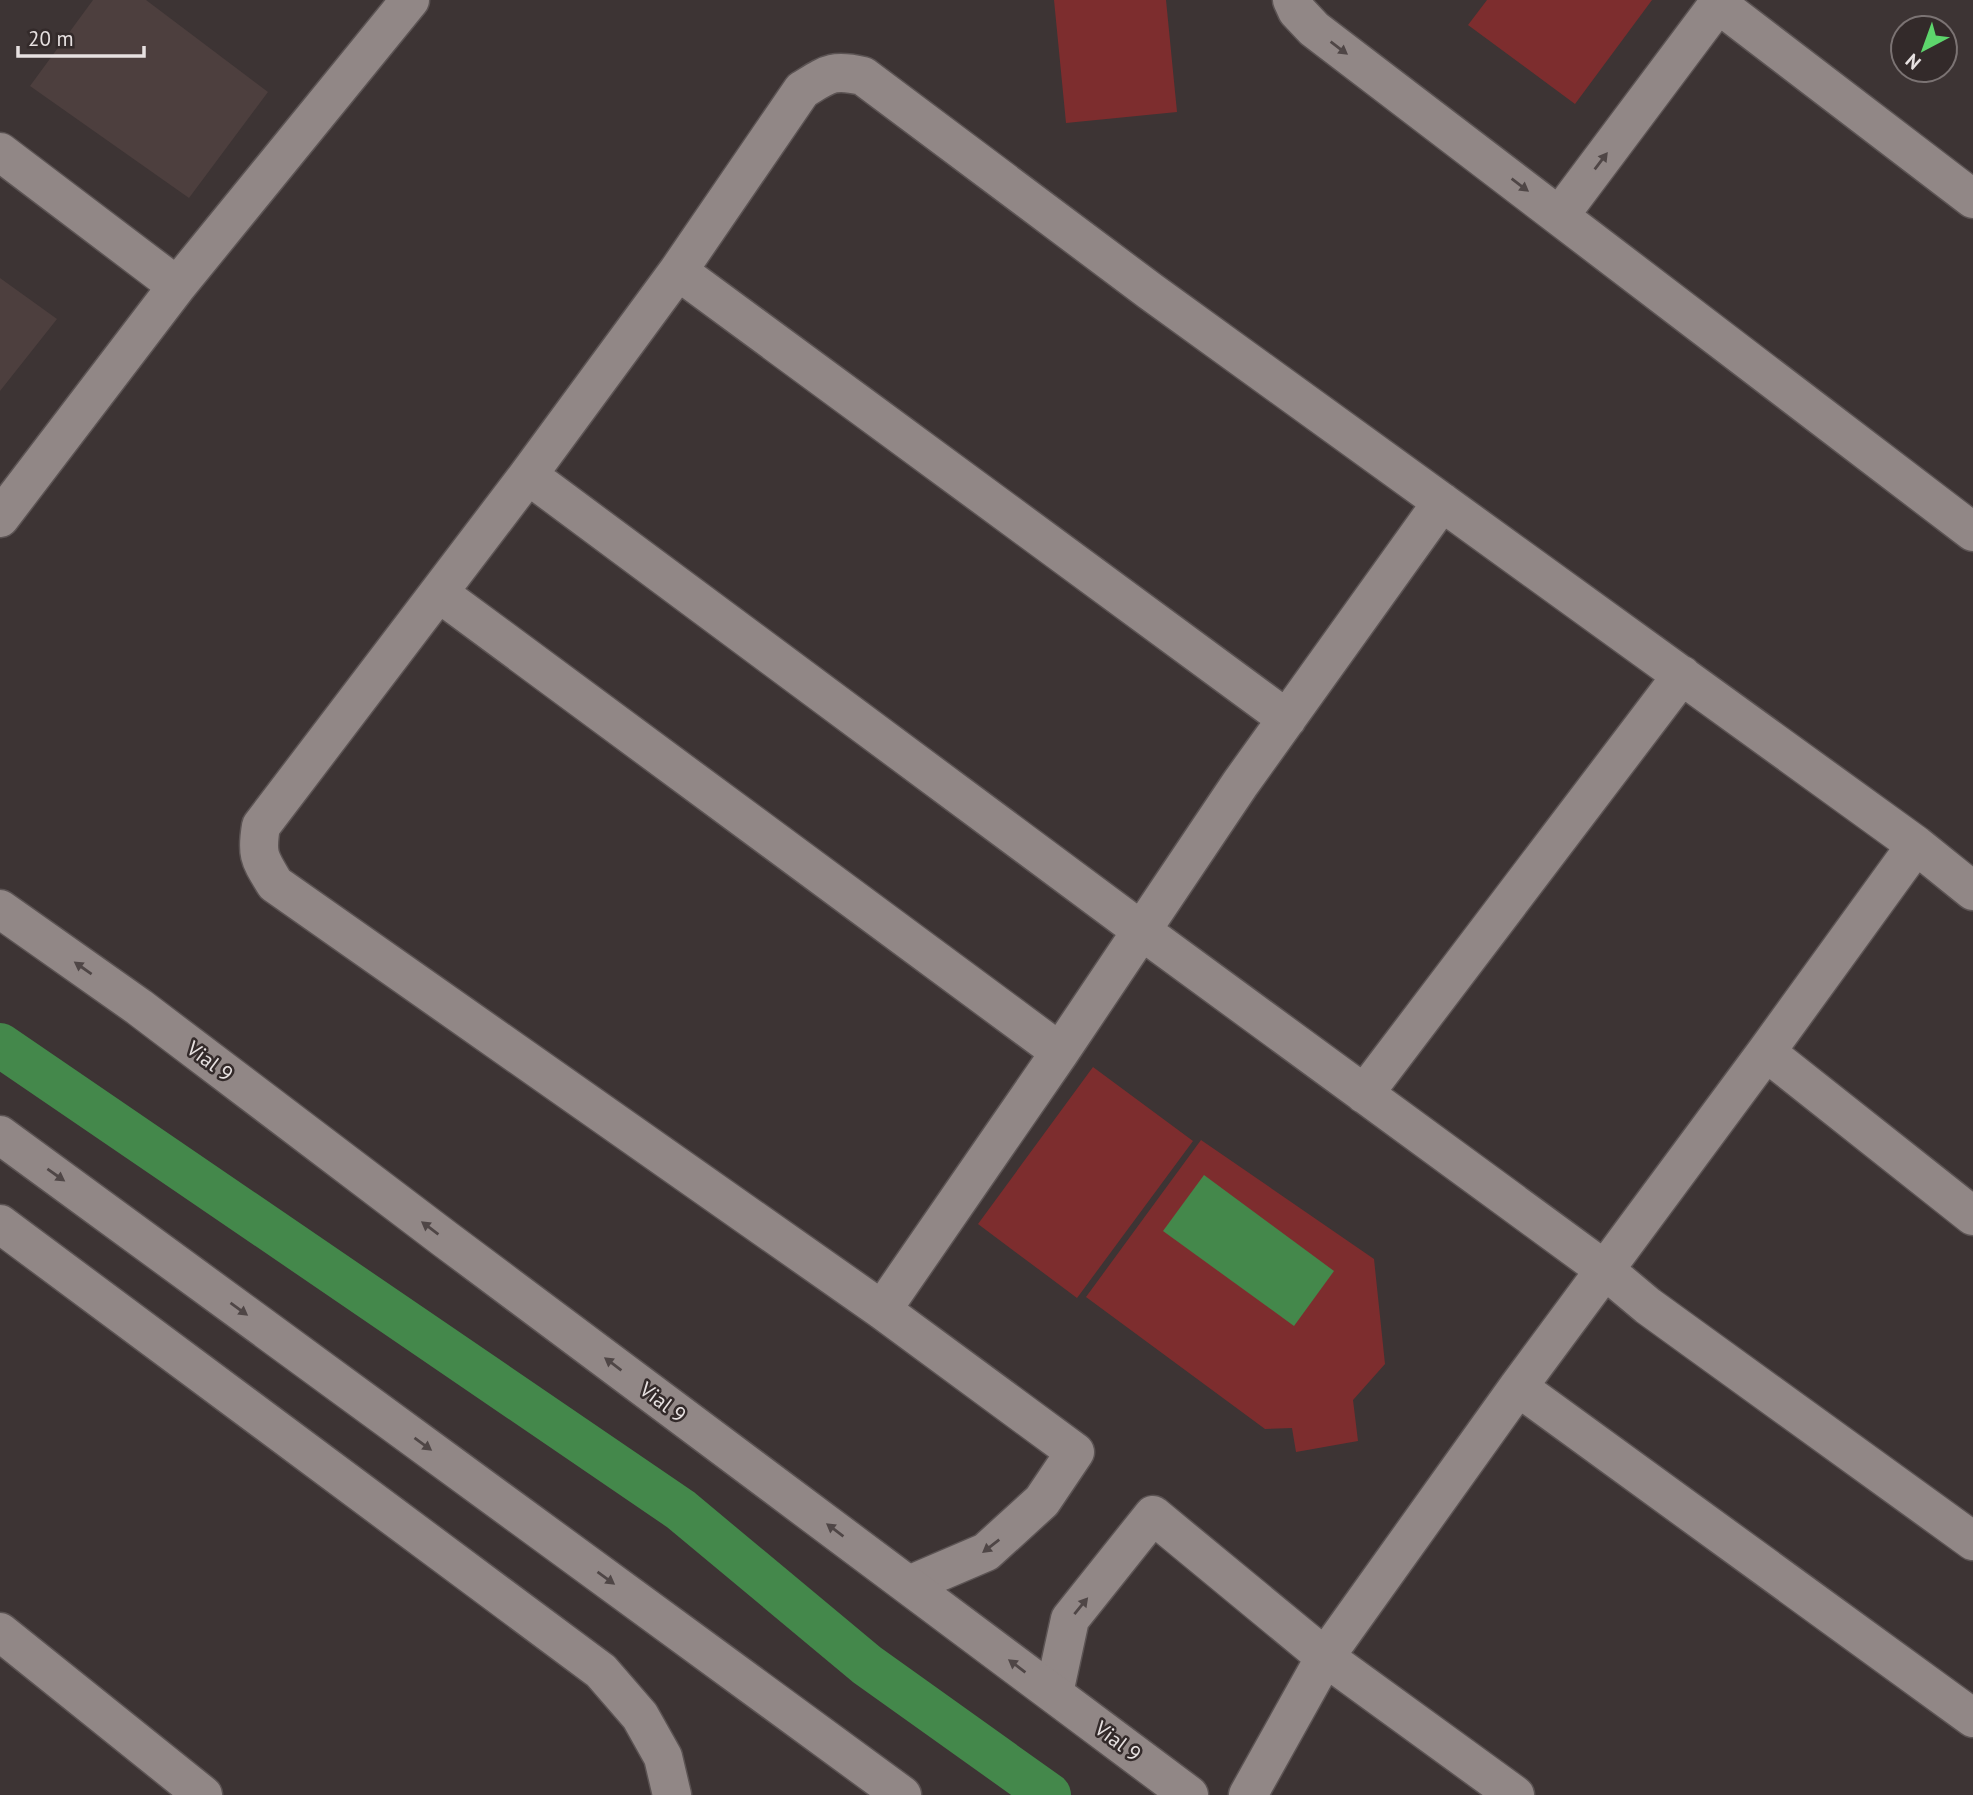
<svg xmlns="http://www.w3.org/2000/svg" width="1973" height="1795" font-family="'PT Sans',sans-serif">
<rect width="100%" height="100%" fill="#3d3434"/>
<!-- built -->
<path fill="#4d3f3e" d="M93 0H146L268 92 189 198 30 86Z
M0 278 57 319 0 391Z"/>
<!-- green -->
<path fill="#7d2d2e" d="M1054 0H1166L1177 112 1066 123Z
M1487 0H1652L1575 104 1468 25Z
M1093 1067 1193 1141 1077 1298 978 1224Z
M1201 1140 1374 1259 1385 1364 1353 1400 1358 1441 1296 1452 1292 1428 1265 1429 1086 1297Z"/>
<!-- water -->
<path fill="#44884b" d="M1204 1175 1334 1271 1294 1326 1163 1231Z"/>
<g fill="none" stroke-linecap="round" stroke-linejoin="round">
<!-- canal -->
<path stroke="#44884b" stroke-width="44" d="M0 1045 681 1510 867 1665 1049 1795"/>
<defs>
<path id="street" d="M1292 0 1297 11 1314 29 1973 532
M1718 4 1973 199
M0 152 177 286
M1560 215 1721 0
M678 271 1287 719
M528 475 1142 931 1605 1270 1648 1306 1973 1541
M0 518 177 286 410 0
M439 593 1060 1052
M1766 1052 1973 1216
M1364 1094 1682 675
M0 1224 601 1671 640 1716 663 1757 672 1795
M882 1310 1060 1052 1240 784 1442 502
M1518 1387 1973 1718
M909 1585 986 1552 1042 1501 1075 1452 882 1310 275 884C260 859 256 856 261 826L528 475 678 271 802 90C828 74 832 69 863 76L1150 291 1916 845 1973 891
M0 1632 203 1795
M1054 1693 1070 1619 1153 1515 1325 1657 1515 1795
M1248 1795 1325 1657 1518 1387 1766 1052 1916 845"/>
<path id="secondary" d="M0 909 139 1007 445 1239 1189 1795
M0 1135 902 1795"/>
</defs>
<!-- street casing -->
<use href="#street" stroke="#5b5353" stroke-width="41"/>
<!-- secondary casing -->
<use href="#secondary" stroke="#5b5353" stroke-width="41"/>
<!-- street -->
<use href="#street" stroke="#918786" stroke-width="38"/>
<!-- secondary -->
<use href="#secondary" stroke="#918786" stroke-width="38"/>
</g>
<!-- one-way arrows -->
<defs><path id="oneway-solid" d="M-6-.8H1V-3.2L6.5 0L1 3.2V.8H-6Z" transform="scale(1.75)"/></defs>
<g fill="#4f4646">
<use href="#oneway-solid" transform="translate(1339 48) rotate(37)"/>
<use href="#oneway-solid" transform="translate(1601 161) rotate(-53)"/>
<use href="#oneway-solid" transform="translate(1520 185) rotate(37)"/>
<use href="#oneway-solid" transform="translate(83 968) rotate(-145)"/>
<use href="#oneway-solid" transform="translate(56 1175) rotate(35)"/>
<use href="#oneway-solid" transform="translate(430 1228) rotate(-143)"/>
<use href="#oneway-solid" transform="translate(239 1309) rotate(36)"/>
<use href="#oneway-solid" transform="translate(613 1364) rotate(-143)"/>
<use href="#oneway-solid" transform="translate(423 1444) rotate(36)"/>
<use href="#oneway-solid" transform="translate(835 1530) rotate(-143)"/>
<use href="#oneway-solid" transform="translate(991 1546) rotate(142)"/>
<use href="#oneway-solid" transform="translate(606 1578) rotate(36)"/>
<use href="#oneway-solid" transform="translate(1081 1606) rotate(-51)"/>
<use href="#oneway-solid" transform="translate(1017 1666) rotate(-143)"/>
</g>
<g text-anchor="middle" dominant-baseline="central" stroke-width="5" stroke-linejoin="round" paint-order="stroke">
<!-- street labels -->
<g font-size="21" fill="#e7e1e1" stroke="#332a2a">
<text transform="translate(210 1061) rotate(37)">Vial 9</text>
<text transform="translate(663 1402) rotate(37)">Vial 9</text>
<text transform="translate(1118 1741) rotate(37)">Vial 9</text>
</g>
</g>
<!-- north arrow -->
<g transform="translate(1924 49) rotate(221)"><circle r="33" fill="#332a2a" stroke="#7b7373" stroke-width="2"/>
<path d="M0-5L12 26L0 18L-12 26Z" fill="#5dd56c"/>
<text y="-10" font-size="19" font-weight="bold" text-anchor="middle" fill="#e7e1e1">N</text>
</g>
<!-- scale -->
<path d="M18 46v10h126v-10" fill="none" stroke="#e7e1e1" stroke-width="3.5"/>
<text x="28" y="46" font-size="21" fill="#e7e1e1" stroke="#332a2a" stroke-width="5" paint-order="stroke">20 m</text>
</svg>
